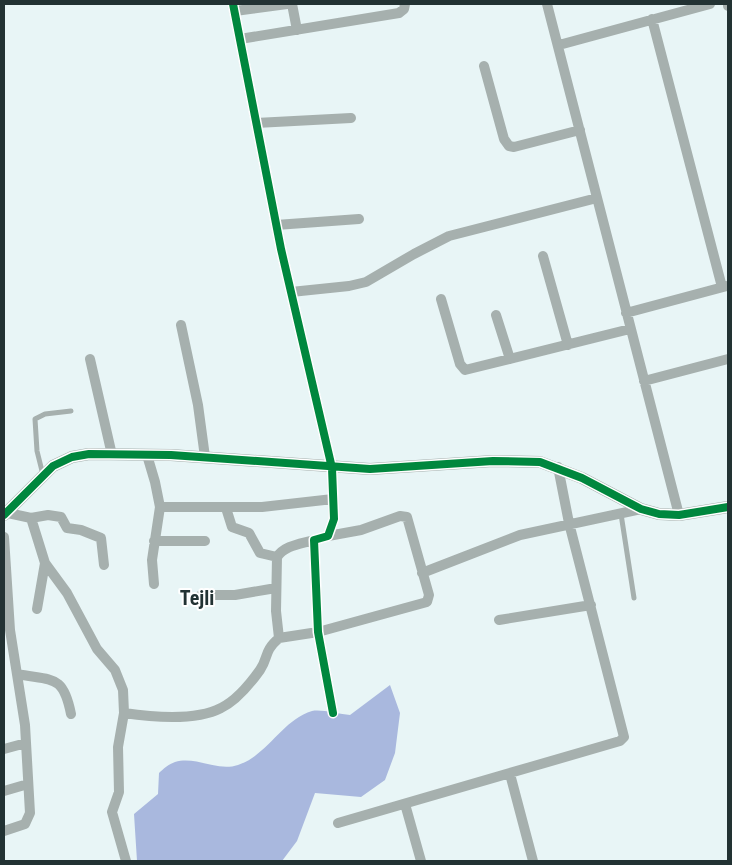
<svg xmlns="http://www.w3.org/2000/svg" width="732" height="865" font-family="'Roboto Condensed',sans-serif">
<rect width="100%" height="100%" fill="#e8f5f6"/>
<!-- water -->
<path fill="#a9b8de" d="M390 685 400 713 395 753 385 780 361 797 315 793 297 841 282 861H137L134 814 158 794 159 773C163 769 169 764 175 762 197 756 217 772 238 765 268 755 282 720 312 711 321 709 339 714 350 715Z"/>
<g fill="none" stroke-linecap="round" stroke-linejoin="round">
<!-- service -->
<path stroke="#a6b0ae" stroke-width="5" d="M43 475 37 451 35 419 45 414 71 411
M621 514 634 598"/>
<!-- minor -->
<path stroke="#a6b0ae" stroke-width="10" d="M233 4 281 249 332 468 334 519 328 536 314 540 318 632 333 713
M292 4 297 30
M547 4 679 515
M728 4V6
M235 11 287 4
M652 19 722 287
M240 39 399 13 404 9 405 4
M559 45 710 4
M484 66 504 139 509 146 514 147 580 130
M256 123 351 118
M276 225 359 219
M543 256 568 345
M291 292 349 286 366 282 414 254 449 236 597 198
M441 299 460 364 465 370 630 329
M626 313 727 286
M496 315 510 359
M181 325 198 405 205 457
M90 359 112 455
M644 381 728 359
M147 455 155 482 160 507 152 560 154 584
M160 507H262L333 499
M226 508 232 527 249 533 260 553 277 557
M8 513 31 518 45 563 67 593 97 649 115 670 123 690 124 713 118 747 119 792 112 812 126 861
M31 518 48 515 61 517 67 528 81 530 101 538 104 565
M4 537 10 630 25 725 30 813 25 824 4 831
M154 541H205
M422 573 520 535 641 509
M201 595H235L276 588
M37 609 45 563
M499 620 591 605
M279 638 318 632 427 602 429 595 407 517 400 516 361 530 328 536
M17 674C53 681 63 674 71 714
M124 713C151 717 196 721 221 708 236 701 250 684 260 670 269 657 263 652 279 638L276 611 277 557C285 545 301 544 314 540
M4 749 26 743
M510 774 533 861
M4 791 28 784
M405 804 421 861
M338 823 620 741 624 737 569 523 558 467"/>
<!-- tertiary -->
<path stroke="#a6b0ae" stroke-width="12" d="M4 515 53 466 72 457 89 454 171 455 370 469 493 461 540 462 582 478 641 509 659 514 679 515 728 507"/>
<defs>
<path id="cycleway" d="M233 4 281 249 332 468 334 519 328 536 314 540 318 632 333 713
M4 515 53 466 72 457 89 454 171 455 370 469 493 461 540 462 582 478 641 509 659 514 679 515 728 507"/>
</defs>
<!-- cycleway casing -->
<use href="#cycleway" stroke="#fff" stroke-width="11"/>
<!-- cycleway -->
<use href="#cycleway" stroke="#00873e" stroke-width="8"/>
</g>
<g text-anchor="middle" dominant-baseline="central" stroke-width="4" stroke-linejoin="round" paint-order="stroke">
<!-- quarter labels -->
<g font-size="20" font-weight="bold" fill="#223233" stroke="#fff">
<text x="197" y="598">Tejli</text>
</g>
</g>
<!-- border -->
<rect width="732" height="865" fill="none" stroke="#223233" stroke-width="10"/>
</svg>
